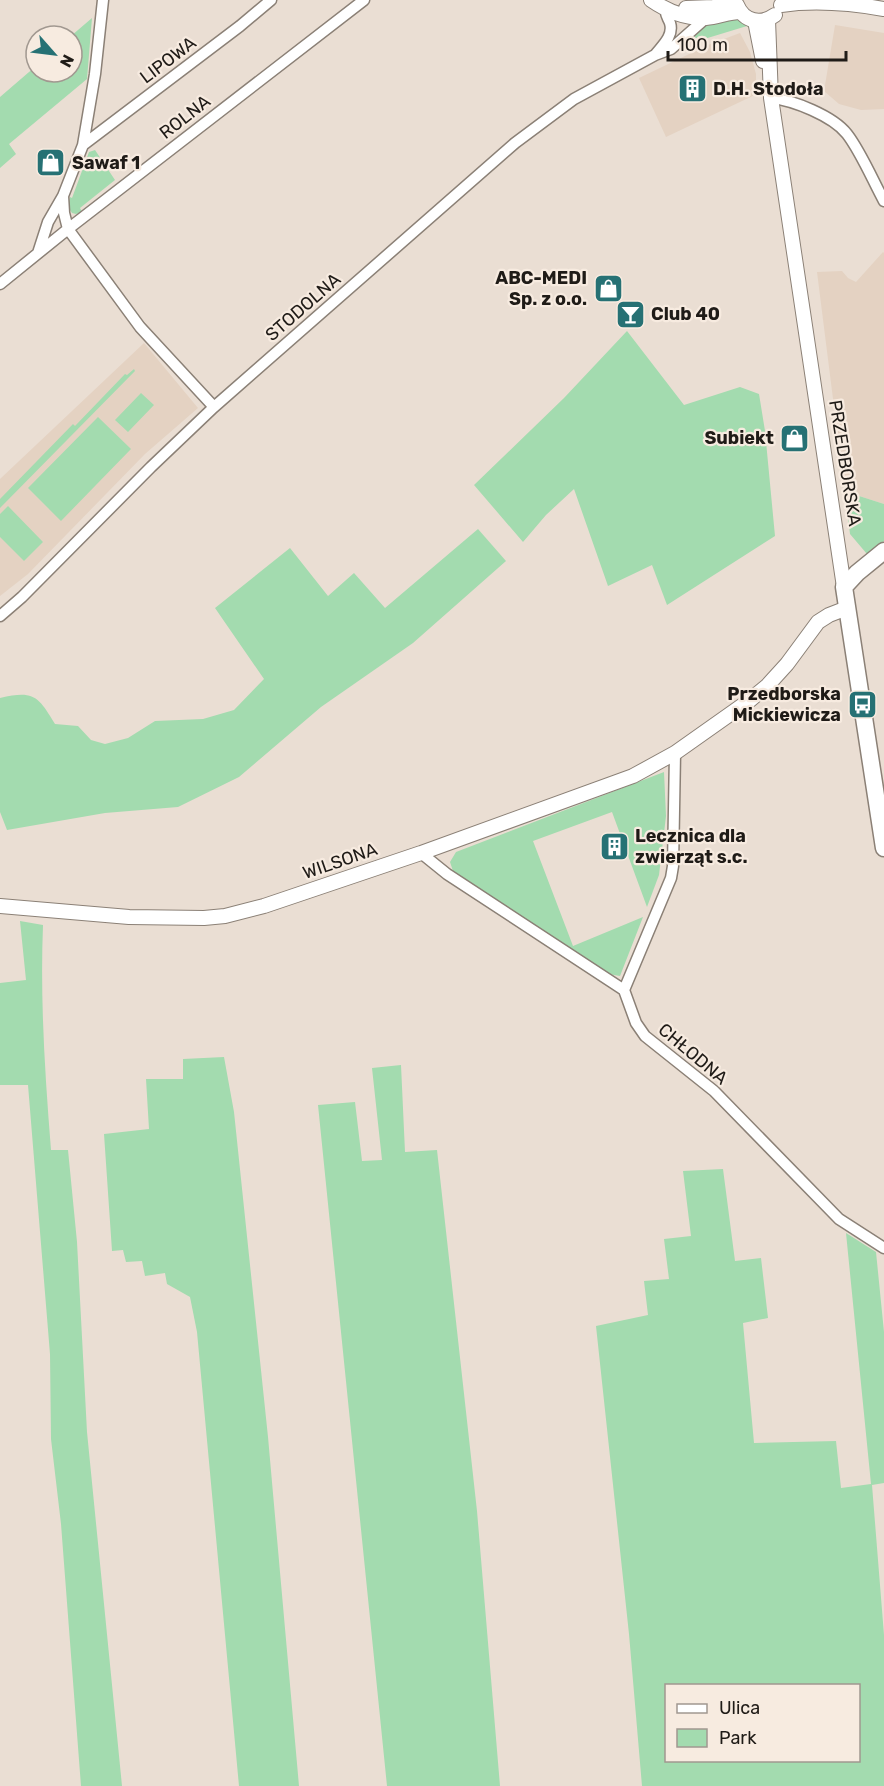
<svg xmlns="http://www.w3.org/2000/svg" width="884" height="1786" font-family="Rubik,sans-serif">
<rect width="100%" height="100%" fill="#eaded3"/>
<!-- built -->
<path fill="#e4d2c2" d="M835 25 884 33V109L861 110 839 104 824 91Z
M740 33 750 52 756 74V83L759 93 666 137 639 78 708 45Z
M883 252 884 253V504L856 495 854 485 844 486 817 272 842 271 848 278 856 282Z
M144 343 198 408 145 454 28 574 0 596V479Z"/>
<!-- green -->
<path fill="#a3dbaf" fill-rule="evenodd" d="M734 16 747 23 755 34 747 26 701 40 691 36 702 25Z
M92 18 87 79 9 144 16 154 0 168V97L36 66V72H72L71 36Z
M95 150 115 180 80 208 82 212 76 214 72 213 68 207 70 197 72 198 89 152Z
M627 331 684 405 740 387 759 394 765 431 775 536 667 605 652 565 608 586 574 489 546 515 523 542 474 485 564 398Z
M134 369 135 371 0 508V499L73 424 75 426 125 374 127 375Z
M141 393 154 405 128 432 115 420Z
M98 417 131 449 61 521 28 488Z
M854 485 856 495 884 504V541L867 554 850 534 844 486Z
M8 506 43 542 24 561 0 537V514Z
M478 529 506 561 413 643 321 707 239 777 178 807 105 813 7 830 0 812V698C34 690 38 696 55 724L78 726 91 740 105 744 128 738 155 721 203 719 234 710 264 679 215 608 290 548 328 596 354 573 385 608Z
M664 772 666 816 659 875 647 907 612 812 533 841 573 946 643 917 620 976 608 974 453 871 450 862 456 852Z
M20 921 43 925C40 1000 45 1075 51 1150H68L77 1242 87 1432 122 1786H81L61 1524 51 1439 50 1354 28 1085H0V983L26 980Z
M224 1057 234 1112 268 1437 299 1786H239L197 1332 190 1297 167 1284 165 1273 145 1276 142 1261 126 1262 123 1250 112 1251 104 1134 149 1129 146 1079H183V1059Z
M401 1065 405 1152 437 1150 477 1511 500 1786H387L318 1105 355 1102 362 1161 382 1160 372 1068Z
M723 1169 735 1261 761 1258 768 1318 743 1323 754 1443 836 1441 841 1488 871 1484 846 1233 876 1252 884 1332V1483L872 1485 884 1635V1786H642L629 1634 596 1326 648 1315 644 1281 669 1279 664 1239 691 1236 683 1171ZM666 1686H858V1760H666Z"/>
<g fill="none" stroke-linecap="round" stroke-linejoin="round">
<defs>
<path id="minor" d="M103 0 95 74 83 145 63 196 64 213 68 229 140 327 214 407
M655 55C662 46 674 36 670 23 668 17 665 16 666 8
M771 98C793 100 833 116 847 134 861 152 873 181 884 201
M83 145 240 26 271 0
M38 253 48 222 63 196
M0 284 68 229 364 0
M0 616 22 597 151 467 214 407 515 143 574 99 655 55 671 49 706 18
M421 853 447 874 624 990 636 1023 645 1036 714 1091 839 1219 884 1248
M624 990 671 878 673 866 675 753"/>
<path id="tertiary" d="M651 0C667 11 686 19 706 18 718 17 729 12 740 12
M737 5C744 22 761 25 775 15
M781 5C814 0 850 3 884 9
M686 8 714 7 735 0
M768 20 771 98 844 587
M755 21 763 61
M0 906 129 917 204 918 225 916 264 906 421 853 633 776 675 753 750 700 767 686 787 664 818 622 829 615 847 608"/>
<path id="primary" d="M884 551 857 573 844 587 884 848"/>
</defs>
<!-- minor casing -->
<use href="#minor" stroke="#8b8076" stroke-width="13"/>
<!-- tertiary casing -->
<use href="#tertiary" stroke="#8b8076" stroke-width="16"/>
<!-- primary casing -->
<use href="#primary" stroke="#8b8076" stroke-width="19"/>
<!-- minor -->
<use href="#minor" stroke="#fff" stroke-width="10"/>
<!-- tertiary -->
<use href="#tertiary" stroke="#fff" stroke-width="14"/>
<!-- primary -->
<use href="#primary" stroke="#fff" stroke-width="16"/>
</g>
<!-- icons -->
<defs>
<symbol id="building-square" viewBox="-11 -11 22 22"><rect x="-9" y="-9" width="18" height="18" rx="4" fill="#267174" stroke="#f7ebe0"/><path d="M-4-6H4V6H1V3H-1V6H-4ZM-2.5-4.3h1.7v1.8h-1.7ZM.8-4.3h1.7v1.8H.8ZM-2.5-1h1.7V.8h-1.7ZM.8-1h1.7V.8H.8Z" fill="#fff"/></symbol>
<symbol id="shop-square" viewBox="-11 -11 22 22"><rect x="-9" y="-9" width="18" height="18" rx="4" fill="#267174" stroke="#f7ebe0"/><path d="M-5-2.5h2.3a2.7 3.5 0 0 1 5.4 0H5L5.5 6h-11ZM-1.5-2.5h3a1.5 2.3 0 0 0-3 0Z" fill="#fff"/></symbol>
<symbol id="bar-square" viewBox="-11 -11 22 22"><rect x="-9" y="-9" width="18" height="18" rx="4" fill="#267174" stroke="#f7ebe0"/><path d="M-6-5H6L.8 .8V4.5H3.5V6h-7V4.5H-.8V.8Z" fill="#fff"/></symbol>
<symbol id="bus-square" viewBox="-11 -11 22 22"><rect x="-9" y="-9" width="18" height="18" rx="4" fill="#267174" stroke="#f7ebe0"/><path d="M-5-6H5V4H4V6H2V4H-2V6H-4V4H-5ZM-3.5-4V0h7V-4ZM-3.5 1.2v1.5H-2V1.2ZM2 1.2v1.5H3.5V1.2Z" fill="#fff"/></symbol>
</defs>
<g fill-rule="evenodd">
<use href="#building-square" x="676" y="72" width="33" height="33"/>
<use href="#shop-square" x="34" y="146" width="33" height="33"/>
<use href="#shop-square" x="592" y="272" width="33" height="33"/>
<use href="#bar-square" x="614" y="298" width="33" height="33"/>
<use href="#shop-square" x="778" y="422" width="33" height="33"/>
<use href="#bus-square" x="846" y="688" width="33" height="33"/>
<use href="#building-square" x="598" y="830" width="33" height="33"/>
</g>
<g text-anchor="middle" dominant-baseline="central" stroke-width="4.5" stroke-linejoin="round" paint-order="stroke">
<!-- street labels -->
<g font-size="18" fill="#1f1b17" stroke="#f7ebe0">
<text transform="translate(168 60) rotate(-37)">LIPOWA</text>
<text transform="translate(185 117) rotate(-38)">ROLNA</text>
<text transform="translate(303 307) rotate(-41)">STODOLNA</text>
<text transform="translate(845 463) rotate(81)">PRZEDBORSKA</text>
<text transform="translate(340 861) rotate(-19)">WILSONA</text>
<text transform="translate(693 1054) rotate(40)">CHŁODNA</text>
</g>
<!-- poi labels -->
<g font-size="18" font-weight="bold" fill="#1f1b17" stroke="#f7ebe0" text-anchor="start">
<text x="713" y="89">D.H. Stodoła</text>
<text x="72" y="163">Sawaf 1</text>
<text x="587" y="278" text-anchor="end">ABC-MEDI<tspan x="587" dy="21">Sp. z o.o.</tspan></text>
<text x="651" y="314">Club 40</text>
<text x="774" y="438" text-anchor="end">Subiekt</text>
<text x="841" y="694" text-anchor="end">Przedborska<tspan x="841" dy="21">Mickiewicza</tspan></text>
<text x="635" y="836">Lecznica dla<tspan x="635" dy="21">zwierząt s.c.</tspan></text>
</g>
</g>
<!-- legend -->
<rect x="665" y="1684" width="195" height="78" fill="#f7ebe0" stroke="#a19890" stroke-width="1.5"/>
<rect x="677" y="1704" width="30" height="9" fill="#ffffff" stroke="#a19890" stroke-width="1.5"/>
<text x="719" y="1714" font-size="18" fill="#1f1b17">Ulica</text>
<rect x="677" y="1729" width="30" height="18" fill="#a3dbaf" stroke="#a19890" stroke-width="1.5"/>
<text x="719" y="1744" font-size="18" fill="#1f1b17">Park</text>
<!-- north arrow -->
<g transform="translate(54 54) rotate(118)"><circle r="28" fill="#f7ebe0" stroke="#a19890" stroke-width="1.5"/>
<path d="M0-4.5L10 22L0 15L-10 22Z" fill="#267174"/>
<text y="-9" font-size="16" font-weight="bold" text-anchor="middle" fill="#1f1b17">N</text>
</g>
<!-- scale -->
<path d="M668 51v9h178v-9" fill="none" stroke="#1f1b17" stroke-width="3"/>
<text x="677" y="51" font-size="18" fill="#1f1b17" stroke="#f7ebe0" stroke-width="4.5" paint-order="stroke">100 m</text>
</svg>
